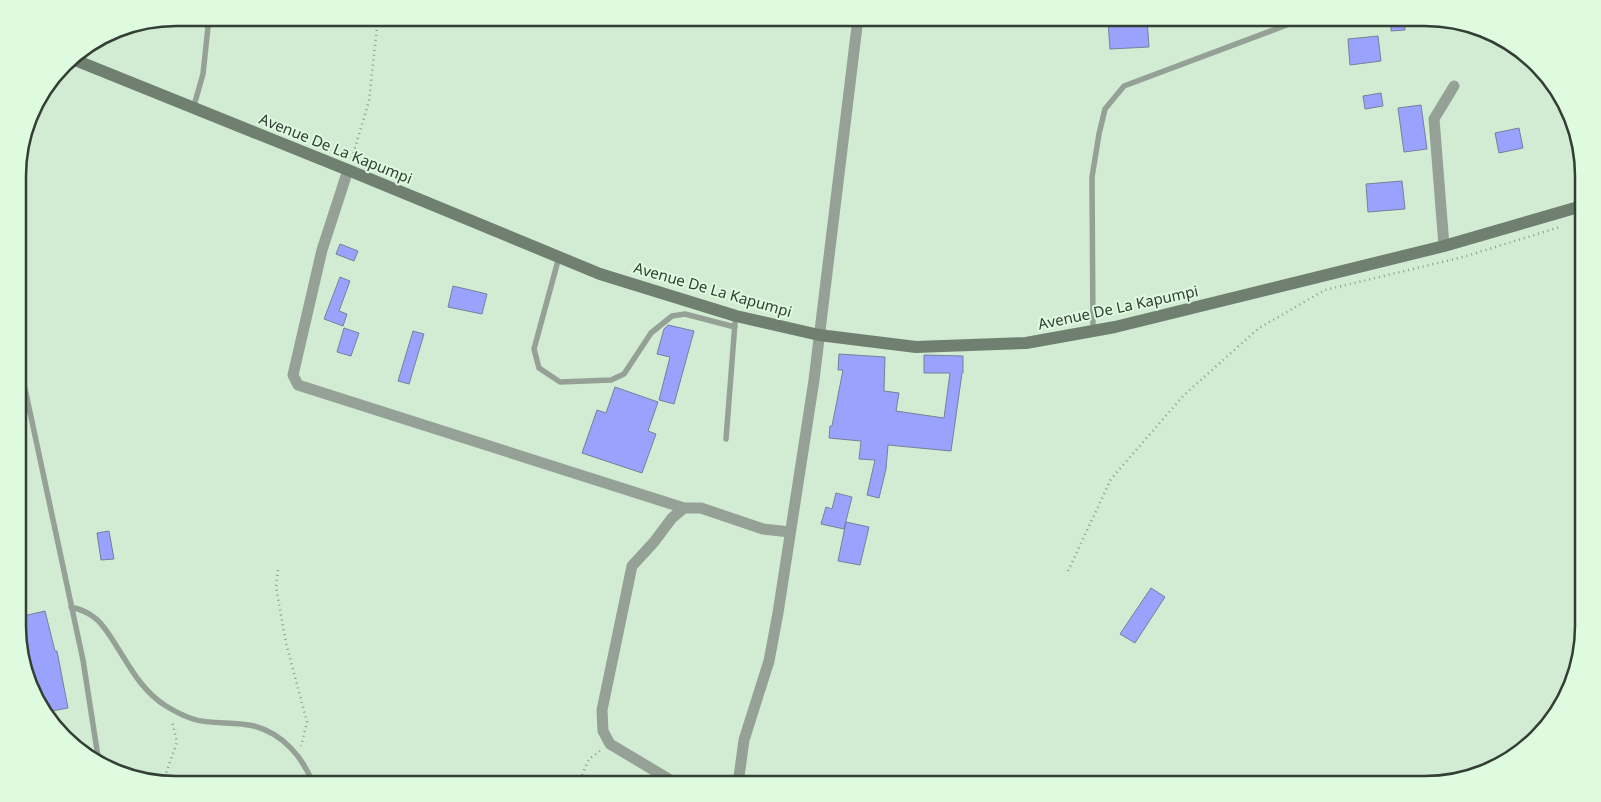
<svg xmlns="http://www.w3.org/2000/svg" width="1601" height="802" font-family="'Noto Sans',sans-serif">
<rect width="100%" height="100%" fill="#d1ecd2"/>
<!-- building -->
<path fill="#99a3fd" stroke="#797e9b" d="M1391 18H1404L1405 30 1391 31Z
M1147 19 1149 47 1110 49 1108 22Z
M1378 36 1381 61 1350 65 1348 39Z
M1381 93 1383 106 1365 109 1363 96Z
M1421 105 1427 149 1404 152 1398 108Z
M1519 128 1523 148 1499 153 1495 133Z
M1402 181 1405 209 1368 212 1366 184Z
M340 244 358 251 354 261 336 254Z
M340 277 350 281 339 311 347 314 343 326 324 319Z
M453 286 487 294 482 314 448 307Z
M668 325 694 331 674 404 659 400 670 357 657 354 664 329Z
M344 328 359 333 351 356 337 352Z
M413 331 424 334 409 384 398 381Z
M839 354 885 357 884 391 899 393 896 411 944 418 950 373H924V355L963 356V373H962L951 451 888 445 886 469 879 498 867 495 875 460 859 459 861 441 829 438 830 426H832L843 370H838Z
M615 387 658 402 648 431 656 434 642 473 582 453 597 410 606 413Z
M836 493 852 497 844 529 821 524 826 507 832 509Z
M846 522 869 527 860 565 838 561Z
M109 531 114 559 101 560 97 533Z
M1151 588 1165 597 1135 643 1120 634Z
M45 611 55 651H57L68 708 46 712 32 679 27 652 22 653 19 647V617Z"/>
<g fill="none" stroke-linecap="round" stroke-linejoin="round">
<!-- path -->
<path stroke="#899d8a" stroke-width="2.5" stroke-dasharray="1 4" stroke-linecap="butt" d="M352 158 369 101 378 18
M278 570 276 587 286 643 307 722 301 746
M1068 571 1111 479 1184 395 1259 328 1325 290 1463 257 1560 227
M163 782 177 742 172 721
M578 784 589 759 600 751"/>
<!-- service -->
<path stroke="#95a196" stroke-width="5.5" d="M193 109 203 74 209 18
M559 257 534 349 539 368 560 382 611 380 624 374 651 333 672 316 685 314 735 327
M1093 331 1092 177 1099 134 1105 109 1124 86 1292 23
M18 356 83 660 99 763
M726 439 735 323
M71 607C79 609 88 612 95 618 102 623 107 632 112 639 128 663 140 690 166 706 174 711 184 716 193 719 212 725 234 721 254 726 283 734 303 757 313 784"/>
<!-- minor -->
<path stroke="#95a196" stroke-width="11" d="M348 170 322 250 293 375 298 385 684 508
M1444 246 1434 119 1454 86
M677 784 610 744 603 731 602 710 632 566 654 542 672 518 684 508H701L763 529 790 532
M738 784 744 740 769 661 778 613 814 380 858 18"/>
<!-- secondary -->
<path stroke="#708070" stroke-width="12" d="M70 58 348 170 600 274 736 316 819 335 916 347 1026 343 1115 327 1444 246 1582 206"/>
</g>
<g text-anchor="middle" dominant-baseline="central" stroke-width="4" stroke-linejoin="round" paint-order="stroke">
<!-- street labels -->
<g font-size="15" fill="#333e34" stroke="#defadf">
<text transform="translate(336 148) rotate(22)">Avenue De La Kapumpi</text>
<text transform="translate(713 289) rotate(16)">Avenue De La Kapumpi</text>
<text transform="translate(1118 307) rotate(-12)">Avenue De La Kapumpi</text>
</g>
</g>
<!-- crop -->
<path d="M0 0H1601V802H0ZM176 26H1425A150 150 0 0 1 1575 176V626A150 150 0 0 1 1425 776H176A150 150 0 0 1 26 626V176A150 150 0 0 1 176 26Z" fill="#defadf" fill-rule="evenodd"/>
<path fill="none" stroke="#333e34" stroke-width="2.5" d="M176 26H1425A150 150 0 0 1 1575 176V626A150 150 0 0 1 1425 776H176A150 150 0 0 1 26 626V176A150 150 0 0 1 176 26Z"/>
</svg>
